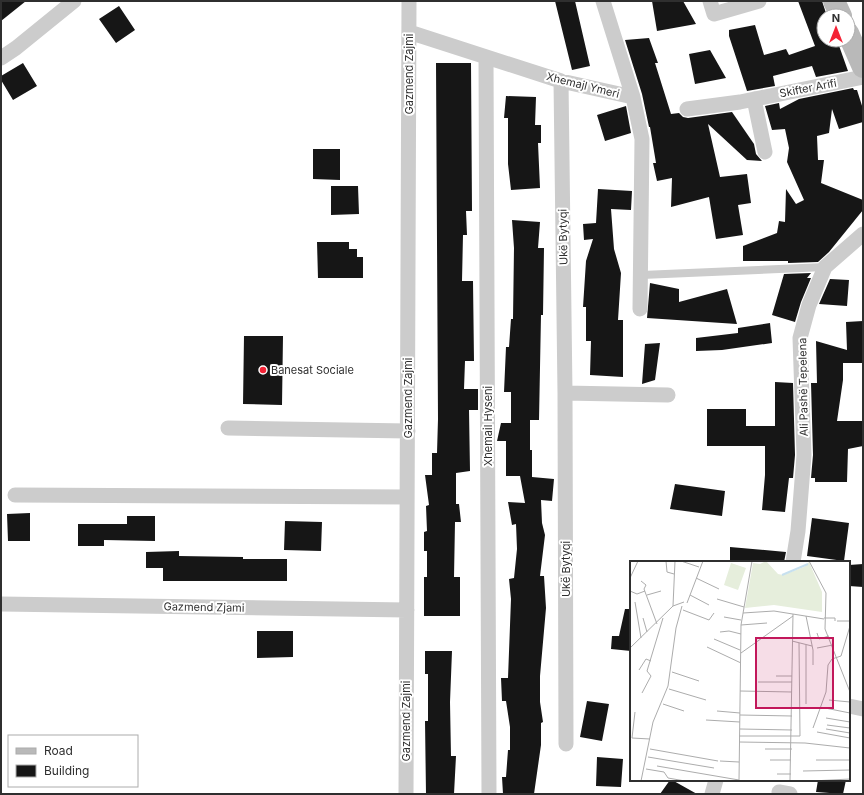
<svg xmlns="http://www.w3.org/2000/svg" width="864" height="795" font-family="Inter,sans-serif">
<rect width="100%" height="100%" fill="#fff"/>
<!-- building -->
<path fill="#161616" d="M1 1H26L1 21Z
M555 1H575L590 66 572 70Z
M652 1H683L696 24 657 31Z
M798 1H822L827 16H824V40H837L848 71 816 77 812 66 773 76 775 86 747 91 729 36V30L755 25 764 55 786 49 789 55 815 46Z
M119 6 135 30 116 43 99 19Z
M649 38 658 63H655L671 114 679 113 683 117 688 118 732 112 754 144 756 154 762 161 747 160 708 124 720 177 747 174 751 203 738 205 743 235 716 239 709 197 671 207 672 178 657 181 653 163H656L650 127H649L642 94 625 40Z
M710 50 726 78 695 84 689 54Z
M23 63 37 86 13 100 1 80V76Z
M436 63H471L472 211H466L467 235H463L462 281H473L474 361H465L464 389H478V410H469L470 471 456 473V504H459L461 522H455L454 577H460V616H424V577H427V551H424V532L427 531 426 506 429 505 425 475H432V453H437L438 419Z
M853 88 854 90H857L863 109V122L839 129 832 109 829 133 817 136 818 160H824L821 183 863 200V210L829 252 818 262 788 263V261H743V246L777 233 779 221 785 222 786 189 796 204 804 200 787 162 789 148 785 129 772 130 765 106 779 103 780 109 799 99Z
M506 96 536 97 535 125H541V143H538L540 188 511 190 508 164V118H504Z
M626 106 631 133 605 141 597 115Z
M313 149H340V180L313 179Z
M331 186H358L359 214 331 215Z
M598 189 632 191 631 210 611 209 614 249 621 273 618 320H623V377L590 375 591 341H586V307H583L586 261 593 239 584 240 583 224 596 223Z
M512 220 540 222 538 248H544L543 315H541L539 420H530V450H532V477L554 479 552 501 541 500 542 523 545 535 540 576H544L546 608 540 676V702L543 722 541 723V745L534 794H503L502 777H506L508 750H510V727L506 701H502L501 678H508L511 599 509 579 514 578 517 549 516 524 512 525 508 502 525 503 520 476H506V441H497L501 423H511V392H504L506 347H509L511 319H513L514 248Z
M317 242H349V249H357V257H363V278H318Z
M811 273 807 278H811L801 302 795 322 772 315 784 274Z
M830 279 849 280 847 306 819 304Z
M650 283 679 289V302L727 289 737 324 647 318Z
M863 321V363H843V380L837 421H863V446L848 449 847 482H815V478H811L813 455 811 383H817L816 341 847 350 846 322Z
M770 323 772 343 722 350 696 351V338L738 333V328Z
M244 336H283L282 405 243 404Z
M660 343 655 380 642 384 645 344Z
M775 382 793 383 795 455 793 478H789L785 512 762 510 765 475V446H707V409H746V426H775Z
M675 484 725 491 722 516 670 509Z
M30 513V541H8L7 514Z
M127 516H155V541L104 540V546H78V524H127Z
M812 518 849 523 844 561 807 556Z
M285 521 322 522 321 551 284 550Z
M730 547 786 552 784 562H730Z
M179 551V556L243 557V559H287V581H163V568H146V552Z
M863 564V587L849 586V565Z
M625 609H631V651L611 649 612 636H619Z
M257 631H293V657L257 658Z
M425 651H452L450 702 451 756H456L454 794H426L425 721H428V674H425Z
M587 701 609 704 602 741 580 737Z
M597 757 623 759 621 787 596 786Z
M670 780H672L697 794H660Z
M818 780H846L843 794 816 792Z"/>
<g fill="none" stroke-linecap="round" stroke-linejoin="round">
<!-- lane -->
<path stroke="#ccc" stroke-width="8" d="M642 275 825 267"/>
<!-- street -->
<path stroke="#ccc" stroke-width="15" d="M603 1 633 97 642 139 640 309
M710 1 714 14 759 1
M409 32 561 81 633 97
M1 58 16 48 74 1
M486 58 489 794
M561 81 565 393 566 744
M754 99 765 152
M687 109 740 102 863 77
M565 393 668 395
M228 428 408 431
M15 495 407 497
M793 562 798 531 804 455 800 338 809 305 825 267 863 234
M1 604 407 610
M849 706 863 709
M779 792 790 794
M406 794 409 1
M712 794 716 780"/>
<!-- secondary -->
<path stroke="#b9b9b9" stroke-width="22" d="M834 1 841 16
M848 33 863 67"/>
</g>
<!-- markers -->
<circle fill="#f42336" stroke="#fff" stroke-width="1.5" cx="263" cy="370" r="4"/>
<g text-anchor="middle" dominant-baseline="central" stroke-width="4" stroke-linejoin="round" paint-order="stroke">
<!-- street labels -->
<g font-size="11" fill="#2f2f2f" stroke="#fff">
<text transform="translate(409 74) rotate(-90)">Gazmend Zajmi</text>
<text transform="translate(583 85) rotate(14)">Xhemajl Ymeri</text>
<text transform="translate(808 88) rotate(-11)">Skifter Arifi</text>
<text transform="translate(563 237) rotate(-91)">Ukë Bytyqi</text>
<text transform="translate(803 387) rotate(-91)">Ali Pashë Tepelena</text>
<text transform="translate(408 398) rotate(-90)">Gazmend Zajmi</text>
<text transform="translate(488 426) rotate(-90)">Xhemail Hyseni</text>
<text transform="translate(566 569) rotate(-90)">Ukë Bytyqi</text>
<text transform="translate(204 607) rotate(1)">Gazmend Zjami</text>
<text transform="translate(406 721) rotate(-90)">Gazmend Zajmi</text>
</g>
<!-- poi labels -->
<g font-size="11" fill="#2f2f2f" stroke="#fff" text-anchor="start">
<text x="271" y="370">Banesat Sociale</text>
</g>
</g>
<!-- overview -->
<g transform="translate(630 561)">
<rect width="220" height="220" fill="#fff"/>
<path d="M136 0 148 13 153 14 174 6 179 1 192 31V51L144 44 115 47 123 2 130 3ZM101 2 116 7 108 29 94 24Z" fill="#e6eedc"/>
<path fill="none" stroke="#c7e0ef" stroke-width="2" d="M152 14 178 3"/>
<path fill="none" stroke="#acacac" stroke-width="1" d="M36 0 37 11 44 13M51 0 69 6M179 0 196 32 195 68 220 131M0 17 8 0M66 17 89 28M11 20 16 24 14 28 27 63M0 30 7 33 15 30M17 34 31 30M60 34 79 44M87 38 114 46M5 41 11 77M57 42 73 0M43 45 45 0M53 49 79 59 84 52M113 52 144 50 194 58M176 55 183 89V104M94 56 111 59M13 57 17 71M194 57H205V60M207 60H220M111 64 137 62M90 71 99 70 111 73M187 72 189 78 199 75M84 78 110 89M162 80 182 85M176 84V143M77 86 111 102M0 87 43 45 54 41M187 87 203 84M111 92 163 55M9 109 16 98 21 100M42 111 69 120M146 115H162M128 121H162M39 128 76 139M110 130 162 131M12 132 21 115 17 110 33 57M199 139 220 141M33 143 54 150M195 147 220 152M87 150 110 152M5 151 2 177 20 178M110 154 162 155M196 157 220 161M76 159 110 161M197 164 220 167M183 167 196 131 198 104 202 98 211 95 220 65M110 168 162 169M196 168 220 172M187 171 220 177M109 175H170L169 82M109 181 175 182 220 187M20 188 88 200M135 188H162M18 196 84 207M140 199H161M186 199H220M90 200 109 201M27 205 109 219M16 208 34 211 38 217 55 220M173 210 220 209M147 213H161M11 220 23 161 38 125 46 67 52 45M109 220 111 64 122 0M160 220 163 53M182 220 220 218"/>
<path fill="#c2185b" fill-opacity="0.15" stroke="#c2185b" stroke-width="2" d="M126 77H203V147H126Z"/>
<rect width="220" height="220" fill="none" stroke="#2f2f2f" stroke-width="2"/>
</g>
<!-- border -->
<rect width="864" height="795" fill="none" stroke="#2f2f2f" stroke-width="4"/>
<!-- legend -->
<rect x="8" y="735" width="130" height="52" fill="#ffffff" stroke="#acacac"/>
<rect x="16" y="748" width="20" height="6" fill="#b9b9b9" stroke="#acacac"/>
<text x="44" y="755" font-size="12" fill="#2f2f2f">Road</text>
<rect x="16" y="765" width="20" height="12" fill="#161616" stroke="#acacac"/>
<text x="44" y="775" font-size="12" fill="#2f2f2f">Building</text>
<!-- north arrow -->
<g transform="translate(836 28)"><circle r="19" fill="#ffffff" stroke="#acacac"/>
<path d="M0-3L7 15L0 10L-7 15Z" fill="#f42336"/>
<text y="-6" font-size="11" font-weight="bold" text-anchor="middle" fill="#2f2f2f">N</text>
</g>
</svg>
